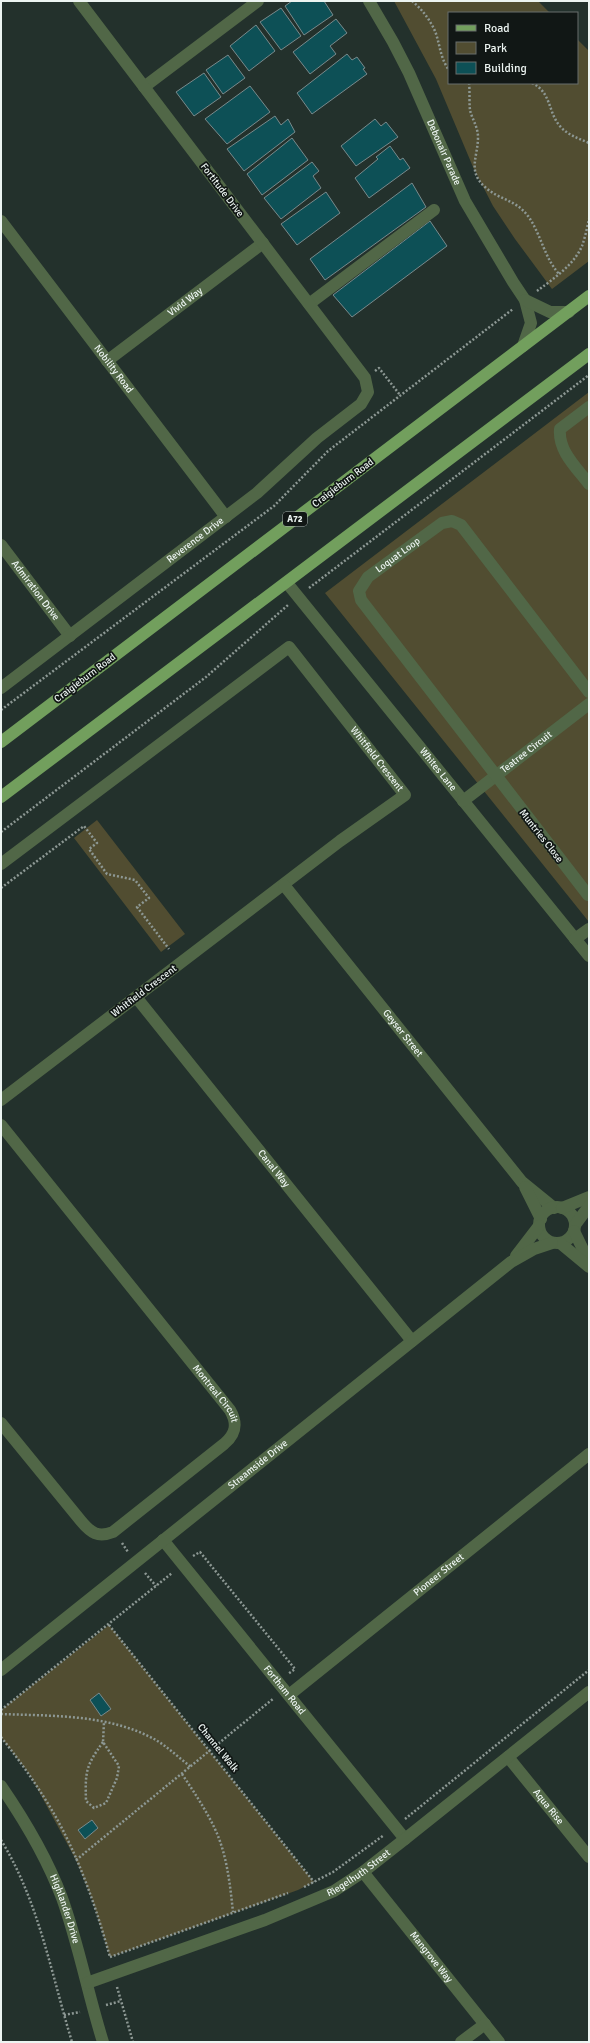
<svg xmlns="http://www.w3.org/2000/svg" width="590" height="2043" font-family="Signika,sans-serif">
<rect width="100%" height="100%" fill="#23312c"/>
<!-- green -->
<path fill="#514d31" d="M394 1H538L550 13H449V83H577V39L589 51V261L552 289 515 239 493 206 473 167 436 79Z
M589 392V922L325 593Z
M97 820 185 934 161 952 74 838Z
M109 1625 314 1882 298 1890 110 1957 92 1899 76 1860 30 1775 1 1737V1710Z"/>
<!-- building -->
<path fill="#0d5056" stroke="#798a8c" d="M292 1H324L333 15 304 35 285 6Z
M281 8 301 36 281 50 260 22Z
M336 19 347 33 330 46 336 54 310 74 293 52Z
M256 25 275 51 249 71 230 46Z
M347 54 352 60 357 57 365 68 363 69 367 74 312 114 297 93Z
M228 55 245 78 223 94 206 70Z
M204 73 221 97 194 116 176 92Z
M250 86 270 112 227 144 205 119Z
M275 116 281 125 288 119 295 132 244 171 227 149Z
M375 119 381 126 386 122 398 137 356 166 341 146Z
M292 138 308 160 262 195 247 174Z
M390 146 400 160 403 158 410 168 369 198 355 178 378 159 376 157Z
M312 162 319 171 313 176 321 188 281 219 264 198Z
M412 183 426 207 325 280 310 259Z
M326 192 340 213 297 245 281 224Z
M430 221 447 246 352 317 333 295Z
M99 1693 111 1709 101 1716 90 1700Z
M92 1820 98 1828 85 1839 78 1830Z"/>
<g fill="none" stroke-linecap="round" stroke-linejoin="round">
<!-- path -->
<path stroke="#8d9894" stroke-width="2.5" stroke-dasharray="2 2" stroke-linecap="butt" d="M412 1C422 9 430 20 435 31 440 44 440 58 449 70
M469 83C470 92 469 102 470 110 472 119 478 127 478 137 478 157 467 171 485 187 499 200 515 199 528 216 541 234 544 257 559 274
M532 83C551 92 548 111 559 125 567 135 578 138 589 143
M537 291C553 279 574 265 582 246 585 238 587 228 589 219
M375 371 379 368 400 395
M309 588 589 375
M1 710 274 506 328 451 513 309
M1 832 206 677 288 605
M1 888 84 826 97 843 89 849 107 874 135 880 149 898 137 907 169 949
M122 1543 128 1552
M193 1556 200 1552 295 1669 288 1674
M145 1573 156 1586
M109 1625 314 1882
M1 1710 172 1573
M1 1714C51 1716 108 1714 154 1739 167 1746 179 1758 191 1767
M1 1737C20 1761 37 1785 53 1812 79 1857 96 1907 110 1957
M103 1742C86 1766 85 1771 86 1801L94 1808 106 1803 117 1778 119 1766 103 1742 104 1722
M182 1774C194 1792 206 1810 215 1829 227 1855 230 1884 233 1912
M405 1819 589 1670
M1 1840C39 1902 51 1973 72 2042
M76 1860 274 1698
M304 1887 333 1872 384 1835
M110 1957 288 1893
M117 1987 133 2042
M106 2005 121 2001
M64 2015 80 2012"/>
<!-- minor -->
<g stroke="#516747" stroke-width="12">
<path id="s1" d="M369 1 393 42 409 73 465 201 513 282 525 300 531 323 523 346"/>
<path d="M144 87 258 1"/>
<path id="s2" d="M1 221 226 517"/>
<path d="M525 300 550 312H569"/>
<path d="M309 304 434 210"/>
<path id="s3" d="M107 361 263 243"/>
<path d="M589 407 560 429C558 451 576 467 589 484"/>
<path id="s4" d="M1 545 70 636"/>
<path id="s5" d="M287 583 589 956"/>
<path id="s6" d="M1 688 257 493 317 438 361 404 368 392 365 378 79 1"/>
<path id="s7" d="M463 801 589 704"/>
<path id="s8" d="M1 864 289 647 405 795 340 841 1 1100"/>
<path id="s9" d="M284 885 522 1182 554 1208"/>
<path id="s10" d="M588 895 361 600 359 591 368 577 442 523 452 521 461 525 589 692"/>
<path d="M575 939 589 929"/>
<path id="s11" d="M136 997 412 1341"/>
<path id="s12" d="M1 1125 230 1410C238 1424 236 1434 224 1444L113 1532C98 1538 91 1533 81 1521L1 1423"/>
<path d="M525 1187 541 1219"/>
<circle cx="557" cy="1225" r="18"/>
<path d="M562 1208 589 1197"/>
<path d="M575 1225 589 1206"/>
<path d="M574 1231 589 1262"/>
<path d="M560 1243 589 1267"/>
<path d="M516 1256 539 1226"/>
<path id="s13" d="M163 1540 405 1839"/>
<path id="s14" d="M1 1670 511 1262 534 1249 552 1243"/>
<path id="s15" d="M289 1695 589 1454"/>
<path id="s16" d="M508 1757 589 1857"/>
<path id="s17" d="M1 1786C25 1821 47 1858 62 1898 79 1945 88 1995 103 2042"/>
<path id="s18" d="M363 1872 499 2042"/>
<path id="s19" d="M87 1983 265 1920 334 1891 363 1872 405 1839 589 1692"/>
<path d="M461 2042 485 2024"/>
</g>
<!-- major -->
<path stroke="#729f5d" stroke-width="12" d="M1 742 589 296
M1 797 589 354"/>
</g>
<g text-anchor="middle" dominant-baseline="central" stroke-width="3.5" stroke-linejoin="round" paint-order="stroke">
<!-- shield labels -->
<rect fill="#111715" stroke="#aab2af" stroke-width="1" x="283" y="512" width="24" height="14" rx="3"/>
<g font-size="9" font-weight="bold" fill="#ecf4f1">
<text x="295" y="519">A72</text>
</g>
<!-- street labels -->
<g font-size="10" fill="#ecf4f1" stroke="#111715">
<text stroke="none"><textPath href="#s1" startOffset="169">Debonair Parade</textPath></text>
<text transform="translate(222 190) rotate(53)">Fortitude Drive</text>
<text stroke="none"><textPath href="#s3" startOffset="98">Vivid Way</textPath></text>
<text stroke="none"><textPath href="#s2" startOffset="186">Nobility Road</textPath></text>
<text transform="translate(343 483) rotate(-37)">Craigieburn Road</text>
<text stroke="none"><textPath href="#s6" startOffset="244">Reverence Drive</textPath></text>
<text stroke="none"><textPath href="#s10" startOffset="435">Loquat Loop</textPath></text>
<text stroke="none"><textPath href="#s4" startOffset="57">Admiration Drive</textPath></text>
<text transform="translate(85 678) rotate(-37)">Craigieburn Road</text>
<text stroke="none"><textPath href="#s7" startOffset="80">Teatree Circuit</textPath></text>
<text stroke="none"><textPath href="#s8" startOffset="503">Whitfield Crescent</textPath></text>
<text stroke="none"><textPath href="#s5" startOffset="240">Whites Lane</textPath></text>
<text transform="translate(541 836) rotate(52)">Muntries Close</text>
<text transform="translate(144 991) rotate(-37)">Whitfield Crescent</text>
<text stroke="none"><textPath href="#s9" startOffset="190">Geyser Street</textPath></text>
<text stroke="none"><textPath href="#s11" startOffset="220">Canal Way</textPath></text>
<text stroke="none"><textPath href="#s12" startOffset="344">Montreal Circuit</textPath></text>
<text stroke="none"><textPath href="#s14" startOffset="329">Streamside Drive</textPath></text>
<text stroke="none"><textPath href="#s15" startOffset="192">Pioneer Street</textPath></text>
<text stroke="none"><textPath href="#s13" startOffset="193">Fortham Road</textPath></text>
<text transform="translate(218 1748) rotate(51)">Channel Walk</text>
<text stroke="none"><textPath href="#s16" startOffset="64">Aqua Rise</textPath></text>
<text stroke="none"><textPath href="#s19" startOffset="294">Riegelhuth Street</textPath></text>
<text stroke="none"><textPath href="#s17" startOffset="139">Highlander Drive</textPath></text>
<text stroke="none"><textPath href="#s18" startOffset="109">Mangrove Way</textPath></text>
</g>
</g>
<!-- border -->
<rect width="590" height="2043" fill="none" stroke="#ecf4f1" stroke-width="4"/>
<!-- legend -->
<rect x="448" y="12" width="130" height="72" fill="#111715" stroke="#696f6d"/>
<rect x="456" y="25" width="20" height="6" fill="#729f5d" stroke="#696f6d"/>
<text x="484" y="32" font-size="12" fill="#ecf4f1">Road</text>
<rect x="456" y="42" width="20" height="12" fill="#514d31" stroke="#696f6d"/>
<text x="484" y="52" font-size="12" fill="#ecf4f1">Park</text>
<rect x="456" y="62" width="20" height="12" fill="#0d5056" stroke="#696f6d"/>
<text x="484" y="72" font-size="12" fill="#ecf4f1">Building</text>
</svg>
